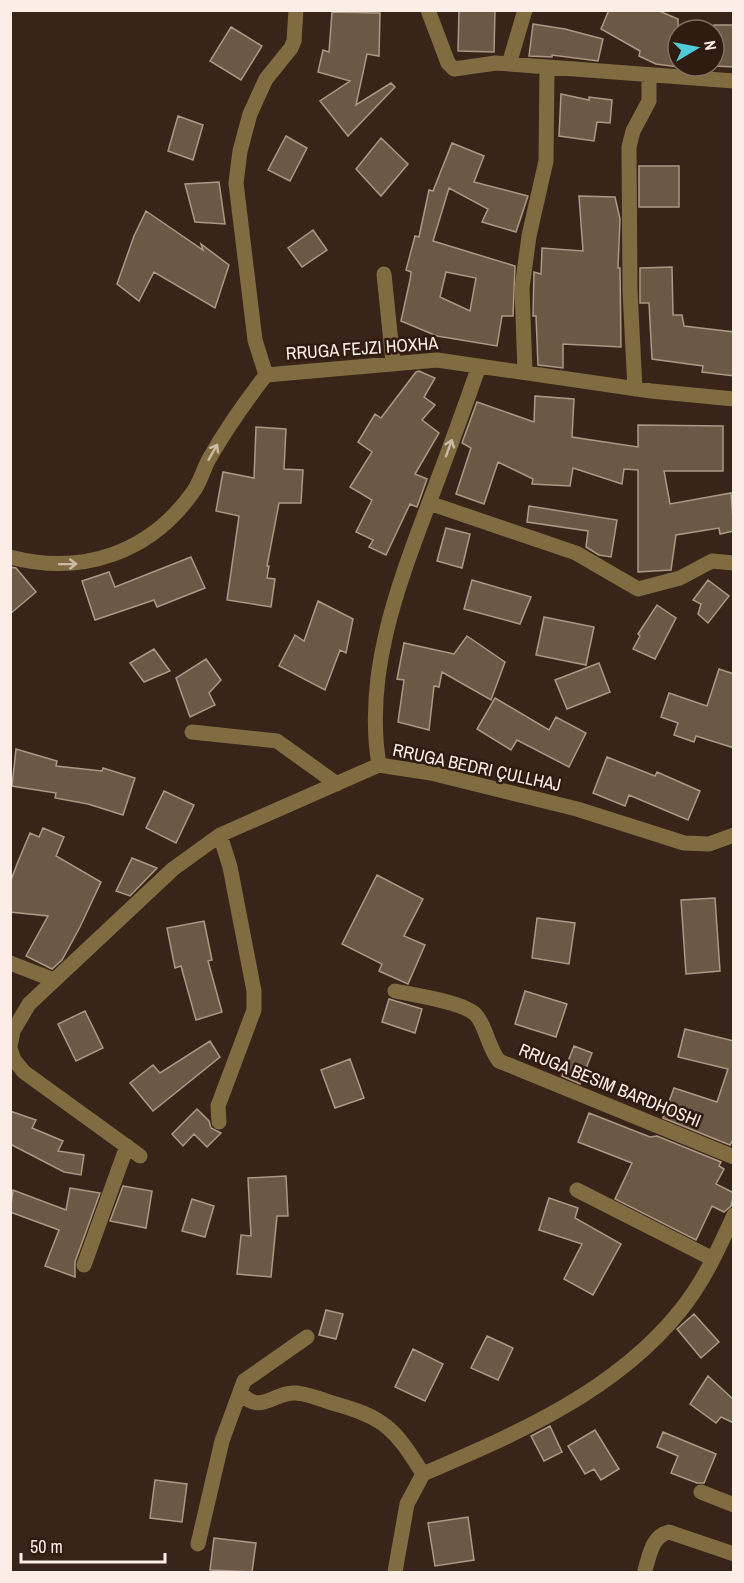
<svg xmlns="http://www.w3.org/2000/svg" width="744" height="1583" font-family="'Archivo Narrow',sans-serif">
<rect width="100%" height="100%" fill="#392419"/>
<!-- building -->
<path fill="#6b5946" stroke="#ac9884" stroke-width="1.5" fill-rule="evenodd" d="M459 10H495L494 52 458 51Z
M609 10H657L678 19V67L656 64 639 56 640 51 601 29Z
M332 12 380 13 379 56 367 54 356 105 391 83 395 87 348 136 320 101 350 81 318 72 323 50 329 52Z
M533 24 565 29 603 39 598 61 552 55V57L529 56Z
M714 25H734V67L714 66Z
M231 27 262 46 241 80 210 61Z
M561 94 589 100V97L612 100 610 123 597 122 594 141 559 136Z
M178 116 203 125 193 160 168 151Z
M286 136 307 148 290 181 268 170Z
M381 138 408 164 381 196 356 169Z
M452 143 484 156 474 182 528 196 516 232 482 222 488 209 449 188 433 241 515 266 513 316H502L497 346 437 336 401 321 410 280 411 272 406 270 415 236 419 237 429 190 433 191ZM446 272 476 278 470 311 440 297Z
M639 166H679V207H639Z
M219 182 225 224 195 222 185 184Z
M579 196 615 197 620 219 618 268H620L621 347 563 344V368L538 365 536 316H533L534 272 541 274 542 248 583 251Z
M146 211 203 250 201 244 229 265 215 308 154 272 139 301 117 284 134 236Z
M313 230 327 250 302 267 288 248Z
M672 267 673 315H682L684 326 734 332V376L702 372 703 366 652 359 649 303H640V268Z
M419 371 435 378 424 397 435 405 422 420 439 433 415 474 427 479 417 507 410 504 386 555 369 547 373 540 356 532 372 500 350 487 372 452 358 442 375 414 381 418 416 372Z
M535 396 574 399 572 437 638 447V425L723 426V471H664L670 504 731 493 734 531 720 534 719 528 676 535 671 570 638 572V470L624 469 622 484 573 468 570 486 532 484 533 479 498 462 484 504 456 494 471 448 462 443 477 402 534 422Z
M256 427 286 429 284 469 303 470 301 503H279L267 566H269L267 578 275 579 271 607 227 600 239 516 216 511 223 472 254 478Z
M529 506 617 520 611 557 599 555 586 547 588 531 527 522Z
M446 528 470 534 462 568 437 561Z
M191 557 205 588 157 607 154 600 95 620 82 581 109 572 115 587Z
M10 567 16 568 36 592 10 614Z
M472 580 531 597 520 624 464 609Z
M708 580 729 596 708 623 698 614 701 604 693 600Z
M318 601 353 619 346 653 340 650 325 690 279 666 295 635 304 641Z
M657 605 676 618 655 659 633 649 640 636 638 634Z
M544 617 594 627 586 665 536 655Z
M467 636 505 662 491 700 442 672 439 687 434 686 429 730 398 722 404 680 397 679 404 643 454 654Z
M154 649 170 671 144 682 130 663Z
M206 659 221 680 209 693 215 705 190 717 176 678Z
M599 663 610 692 567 709 555 680Z
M719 669 734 674V748L696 736 694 742 674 735 678 723 661 717 669 693 707 706Z
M495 698 549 730 556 717 586 733 569 767 517 740 511 750 477 729Z
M16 749 57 761 56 766 102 771 103 768 135 778 123 815 88 804 55 798 56 793 12 786Z
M607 757 655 776 657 772 700 791 688 820 629 795 625 806 593 793Z
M164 791 194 805 176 843 146 828Z
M43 828 64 837 56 856 101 882 80 927 62 960 52 969 26 956 48 916 10 912V883L17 864 30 833 39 837Z
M132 858 157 868 130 896 116 891Z
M377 875 423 899 404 936 425 945 408 984 379 971 382 964 342 944Z
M715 898 720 971 686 974 681 900Z
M537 918 575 923 569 964 532 958Z
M204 921 212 960 208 961 222 1012 196 1020 181 966 175 968 167 928Z
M525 991 567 1004 556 1037 515 1024Z
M389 999 422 1009 415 1033 382 1022Z
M85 1011 103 1048 76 1061 58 1024Z
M685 1029 734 1041V1138L730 1145 663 1118 674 1088 717 1102 728 1069 678 1057Z
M210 1041 220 1057 153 1111 130 1083 153 1065 160 1073Z
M574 1046 592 1053 580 1084 562 1076Z
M350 1059 364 1098 335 1108 321 1070Z
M197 1109 209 1121 211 1128 221 1133 207 1147 194 1134 183 1146 172 1134Z
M10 1111 36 1120 32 1128 63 1141 58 1151 84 1155 81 1175 64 1172 10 1144Z
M589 1113 650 1137 657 1136 721 1162 719 1166 724 1169 716 1184 734 1193 731 1206 724 1212 712 1206 696 1240 615 1199 632 1163 578 1142Z
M286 1176 288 1216H277L271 1277 237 1274 241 1235 251 1236 248 1178Z
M123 1186 152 1191 146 1228 110 1221Z
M70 1188 100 1193 75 1262V1277L45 1266 59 1230 10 1212 13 1190 66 1210Z
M549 1198 578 1208 575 1218 621 1244 593 1295 564 1279 582 1244 539 1230Z
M192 1199 214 1206 205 1237 182 1231Z
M326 1310 343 1314 336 1339 319 1335Z
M694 1314 719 1342 701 1358 677 1329Z
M487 1336 513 1348 498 1380 471 1368Z
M413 1349 443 1364 425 1401 395 1387Z
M708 1376 734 1400V1423L721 1417 716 1423 690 1404Z
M550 1426 562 1452 544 1461 531 1436Z
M595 1430 619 1469 601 1480 594 1469 585 1474 568 1446Z
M663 1432 716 1454 704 1483H697L671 1473 678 1456 657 1447Z
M155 1480 187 1484 182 1522 150 1518Z
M468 1517 474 1560 435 1566 428 1523Z
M214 1538 256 1543 252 1572 210 1570Z"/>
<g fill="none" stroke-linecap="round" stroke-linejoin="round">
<!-- minor -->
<path stroke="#816c41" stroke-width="15" d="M428 10 448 63 454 69 496 63 734 81
M509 64 525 10
M384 274 393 362
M525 372 522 288 529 236 546 161 547 68
M266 375 255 340 236 183 240 151 250 114 266 79 291 48 294 41 296 10
M635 389 630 291 629 147 633 131 649 101V75
M429 503 576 553 638 589 680 578 712 561 734 563
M10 557C82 576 150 553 193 492 200 483 203 470 209 459 226 429 245 402 266 375L437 360 651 391 734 399
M192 732 277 741 337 784
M379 765C364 674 397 588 429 503 446 458 463 412 479 366
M10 963 54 980
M395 991C414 995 464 1002 476 1015 486 1026 488 1047 499 1061L734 1157
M10 1046 13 1031 29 1004 173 869 220 835 379 765 431 773 577 809 684 843 709 844 734 835
M10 1048 14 1060 24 1072 140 1156
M219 1122 218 1106 254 1010V991L230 867 220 835
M577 1190 713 1259
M84 1265 127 1146
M241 1393C260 1416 275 1391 296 1393 308 1394 321 1399 332 1403 385 1417 395 1429 423 1474
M423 1474C516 1434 615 1392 680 1311 703 1283 719 1248 734 1215
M701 1492 734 1505
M198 1544 222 1441 244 1381 307 1337
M645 1570C650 1554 652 1536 669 1532L734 1554
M395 1572 407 1504 423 1474"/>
</g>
<!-- one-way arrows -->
<defs><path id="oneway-shaft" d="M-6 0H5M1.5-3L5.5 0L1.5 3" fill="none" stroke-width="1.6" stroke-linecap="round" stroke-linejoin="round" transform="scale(1.5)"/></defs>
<g stroke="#cbbaa5">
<use href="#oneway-shaft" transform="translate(449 448) rotate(-70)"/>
<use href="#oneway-shaft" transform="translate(213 452) rotate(-60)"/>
<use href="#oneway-shaft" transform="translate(68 564) rotate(-1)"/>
</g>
<g text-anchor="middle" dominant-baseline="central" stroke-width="5" stroke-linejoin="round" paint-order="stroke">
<!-- street labels -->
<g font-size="18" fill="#fceee7" stroke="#2f1b10">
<text transform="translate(362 348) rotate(-4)">RRUGA FEJZI HOXHA</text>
<text transform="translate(477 767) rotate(12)">RRUGA BEDRI ÇULLHAJ</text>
<text transform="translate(610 1085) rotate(22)">RRUGA BESIM BARDHOSHI</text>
</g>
</g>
<!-- border -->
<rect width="744" height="1583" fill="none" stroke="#fceee7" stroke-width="24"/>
<!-- north arrow -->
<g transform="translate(696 48) rotate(80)"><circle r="28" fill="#2f1b10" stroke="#816f66" stroke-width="1.5"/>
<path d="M0-4.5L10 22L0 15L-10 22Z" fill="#52cbd9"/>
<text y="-9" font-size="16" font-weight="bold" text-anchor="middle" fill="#fceee7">N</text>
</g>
<!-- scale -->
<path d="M21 1553v9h144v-9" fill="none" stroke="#fceee7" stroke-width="3"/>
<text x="30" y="1553" font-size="18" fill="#fceee7" stroke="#2f1b10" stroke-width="4.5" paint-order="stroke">50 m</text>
</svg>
